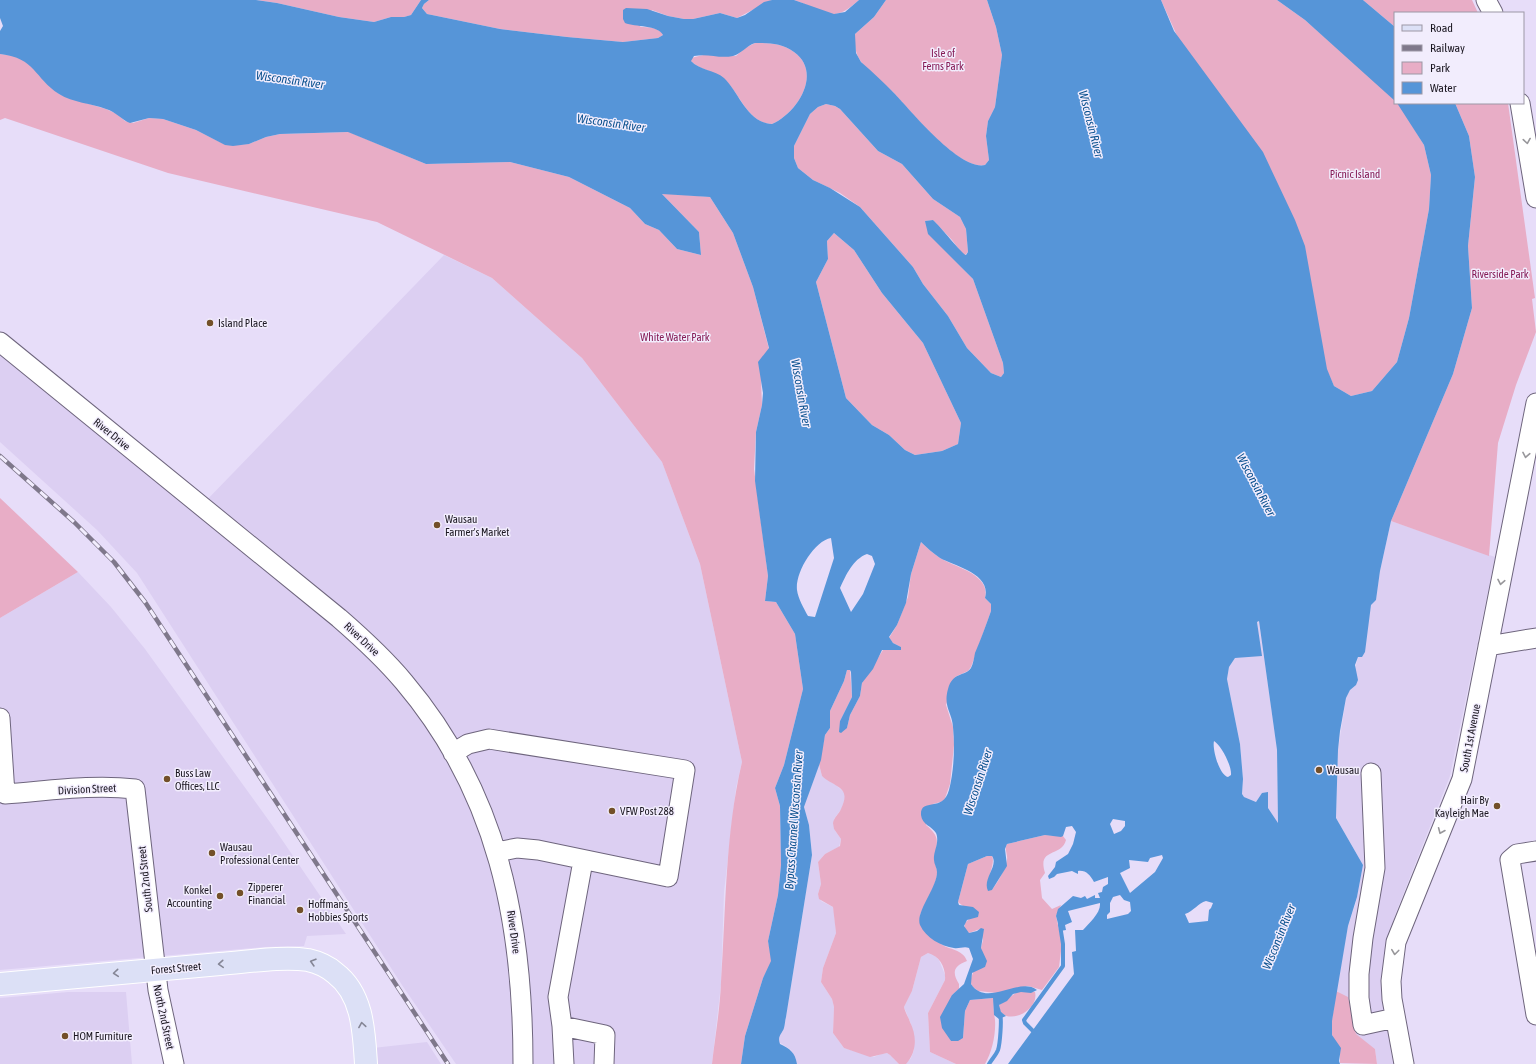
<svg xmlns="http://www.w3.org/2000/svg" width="1536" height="1064" font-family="'Asap Condensed',sans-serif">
<rect width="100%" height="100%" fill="#e7ddf9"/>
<!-- built -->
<path fill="#dccff2" d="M444 255 492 278 582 358 662 462 700 564 742 762 736 788 724 892 721 984 712 1064H456L402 985 137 573 97 530 0 442V342L201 506Z
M1391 521 1495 557 1450 776 1395 915 1389 936 1384 957 1382 990 1393 1064H1377L1375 1049 1357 1037 1344 996 1336 991 1348 926 1356 902 1363 865 1336 818 1338 750 1346 698 1350 690 1358 657 1366 644V633L1371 605 1376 600 1380 571Z
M78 572 111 607 145 649 272 825 346 934 307 936 304 946 265 947 0 970V618Z
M1259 621 1277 750 1278 824 1268 808 1259 798 1256 802 1244 797 1242 795 1243 779 1240 744 1227 679 1229 667 1235 658 1261 655 1257 622Z
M819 764 822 776 837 786 845 793 846 796 842 808 834 819V829L841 839 839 847 825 854 818 862 821 884 818 894 821 901 833 907 834 912 836 933 823 968 821 982 832 999 834 1007 833 1033 844 1048 874 1057 881 1054 887 1053 890 1055 899 1064H797L791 1050 779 1042V1034L784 1028 786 1017 812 855 809 825 804 807Z
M928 953 933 954 939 960 945 975V980L928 1013 930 1052 956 1064H905L911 1058 914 1050 911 1024 904 1007 912 991 921 957Z
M68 992H126L132 1064H0V998Z
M427 1042 441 1064H375L373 1048Z"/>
<!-- green -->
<path fill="#e8adc6" d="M256 0H421L411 15 404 17H391L374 22 339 17 277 3Z
M429 0H772L737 18 720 13 693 19H684L668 16 652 10 640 27C648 27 659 27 663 35L658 38 623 42 567 37 500 29 432 15 427 14 422 8 424 4Z
M794 0H859C831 26 824 10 794 0Z
M886 0H987L996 27 1002 55 995 107 988 121 986 136 989 160 985 165C959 171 910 110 893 92 885 84 865 69 860 60 855 53 854 42 855 34L874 17Z
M1161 0H1277L1305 20 1379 85 1400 106 1424 145 1431 175 1429 209 1409 318 1397 362 1372 391 1351 396 1334 386Z
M1363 0H1472L1478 13H1395V27Z
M755 43C768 43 782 43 794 52 823 73 797 113 772 124 749 123 741 97 728 83 717 71 699 70 691 61V58L707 54 714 56H736L745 48Z
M0 54 14 56 25 61 35 69 45 82 59 94 69 98 106 109 117 114 125 121 133 123 149 118 163 119 196 130 226 145 249 144 266 137 280 134 349 132 426 164 510 162 569 177 630 208 645 224 659 230 677 249 701 255 699 232 661 193 710 197 733 233 753 287 769 349 761 380 762 405 756 432 754 469 768 576 765 601 776 602 795 634 803 689 784 765 775 788 780 806 781 865 778 895 768 941 772 961 763 978 745 1036 741 1064H712C715 1037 720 1010 721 982 726 909 725 834 742 762L700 564 662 462 582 358 492 278 377 222 168 173 5 118 0 120Z
M1455 103H1508L1535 298 1532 299 1536 332 1516 385 1498 443 1489 556 1391 521 1453 374 1472 308 1468 246 1475 177 1469 136Z
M826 104 835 106 840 109 878 151 902 164 933 199 960 217 966 229 968 252 964 256 952 240 933 220 925 221 939 244 973 279 1003 363 1004 373 1001 377 991 373 967 348 948 316 923 284 913 267 860 207 840 193 813 180 798 168 794 158V146L810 114 818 107Z
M834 233 854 250 882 293 923 343 961 423 958 444 942 451 915 455 905 450 889 435 872 425 846 398 816 282 828 259 827 241Z
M0 498 78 572 0 618Z
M921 542C927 548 933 553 940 558 954 567 991 574 985 598L991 604V611L971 667 968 671 955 677 946 705 953 727 954 745 950 784 944 801 933 804 926 825C943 839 935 843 935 862 935 865 937 868 937 871 938 883 925 904 920 915 926 923 933 938 941 944 949 950 963 949 967 961 953 966 952 973 959 984V989L952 995 949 1037 951 1041 963 1038 965 1011 970 1000 993 998 994 1001C993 1008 994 1013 995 1020 996 1034 992 1052 985 1064H956L930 1052 928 1013 945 980C946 968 940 956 928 953L921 957 912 991 904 1007C905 1012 908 1016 910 1022 917 1036 917 1052 906 1064H899L890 1055 887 1053 870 1057 844 1048 833 1033 834 1007 832 999 821 982 823 968 836 933 833 907 819 899 818 894 821 884 818 862 825 854 840 846 841 839 834 829 833 823C834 817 839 814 841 809 852 786 835 788 822 776L819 764 825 735 830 728V711L844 681 847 670 850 669 852 697 840 721 847 728 850 715 860 696 862 683 883 650H899L901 647 893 643 889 638 897 625 908 597 911 574Z
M1045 835 1063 836 1066 840C1061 858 1037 847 1045 873L1040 880 1042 898 1052 909 1061 905 1056 916 1062 943 1059 967 1042 990 1028 986 997 993 978 991 972 986 970 981 974 970 985 967 981 948 983 940 980 929 969 933 964 930 965 923 969 919 963 906 958 902 968 864 987 856H992C996 863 986 879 988 890H992C998 882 1005 870 1007 860 1008 854 1004 850 1007 844Z
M1336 991 1348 997 1356 1034 1375 1049 1377 1064 1340 1063V1052L1332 1035 1331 1027Z
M1017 992H1035C1040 1013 1000 1028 999 1005Z"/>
<!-- water -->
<path fill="#5695d8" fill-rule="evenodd" d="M0 0H256L277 3 339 17 374 22 391 17H404L411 15 421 0H429L424 4 422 8 427 14 432 15 500 29 567 37 623 42 658 38 663 35C658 25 635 27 625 23L623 19V10L626 8 647 9 668 16 684 19H693L720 13 737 18 745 15 764 2 772 0H794L834 14 845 12 859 0H886L874 17 855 34 856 53 861 62C873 72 884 83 895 94 911 111 960 171 985 165L989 160 986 136 988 121 995 107 1002 55 996 27 987 0H1161L1174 31 1263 152 1295 220 1305 246 1327 369 1334 386 1351 396 1372 391 1397 362 1409 318 1429 209 1431 175 1424 145 1397 103H1455L1469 136 1475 177 1468 246 1472 308 1453 374 1391 521 1380 571 1376 600 1371 605 1365 652 1362 657H1358L1355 665 1358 680 1356 685 1350 690 1346 698 1340 731 1338 750 1336 818 1363 865 1357 897 1348 926 1332 1021V1035L1341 1048 1339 1061 1340 1064H1008L1074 974 1072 952 1076 951 1075 930H1083C1089 923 1101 913 1100 903L1068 911 1072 922 1065 925 1066 930 1060 931 1056 916 1058 909 1073 896 1081 898 1085 896 1087 899 1095 895V898H1100L1098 893 1102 892 1103 887 1108 884V877L1094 882C1090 875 1086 870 1078 871V874L1072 871 1057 874 1054 877 1049 879 1048 876 1055 867 1056 862 1068 854 1073 844 1076 832 1072 826 1066 827 1063 836 1061 837 1045 835 1007 844 1005 849 1007 866 992 890 988 891C982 879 999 866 992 856H987L968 864 958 902 959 905 973 907 979 912 978 917 967 920 964 926 969 933 977 931 981 928 984 929 981 948 987 961 985 967 972 973 971 984C987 1008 1019 976 1037 990L1031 993 1021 992 1013 994 1007 1001 999 1005 1001 1012 1006 1016 999 1019 994 1015 993 998 970 1000 965 1011 963 1038 958 1041H951L942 1028 940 1017 952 995 964 984 973 959 969 948C964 946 959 949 954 948 941 946 926 938 920 925 915 912 937 888 937 872 937 868 934 864 934 860 933 852 940 842 936 833 932 826 922 825 921 815 920 797 943 813 949 790 954 771 955 747 953 727 952 712 943 707 948 689 953 671 965 677 971 668 973 664 974 658 975 653 981 639 986 625 991 611V604L985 598C992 574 955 566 940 558 933 553 927 548 921 542L911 574 906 603 897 625 889 637 893 643 901 647V650H882L873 669 862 683 860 696 850 715 847 728 841 733 839 732 840 721 852 697 851 672 850 670H847L844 681 830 711V728L825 735 821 760 804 807 809 825 812 855 786 1017C785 1021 785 1024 784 1028 782 1034 777 1036 780 1044 790 1049 795 1052 797 1064H741L745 1036 763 978 771 961 768 941 778 895 781 865 780 806 775 788 784 765 803 689 795 634 776 602 765 601 768 576 755 481 756 432 762 405 763 393 758 362 769 348 753 287 733 233 710 197 662 194 699 232 701 255 677 249 659 230 645 224 630 208 569 177 510 162 426 164 348 132 280 134 266 137 249 144 233 146 225 145 196 130 163 119 149 118 130 123C122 120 116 112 106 109 91 103 73 103 59 94 34 78 36 58 0 54V31L3 26 0 18ZM755 43C768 43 782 43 794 52 823 73 797 113 772 124 747 123 739 92 724 78 715 70 699 70 691 61L694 56C708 53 719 59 733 56 741 54 746 46 755 43ZM826 104 835 106 840 109 878 151 902 164 933 199 960 217 966 229 968 252 966 255C963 255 939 225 933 220L925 221 928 234 973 279 1003 363 1004 373 1001 377 991 373 967 348 948 316 923 284 913 267 860 207 830 188 813 180 798 168 794 158V146L810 114 818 107ZM834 233 854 250 882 293 923 343 961 423 958 444 942 451 915 455 905 450 889 435 872 425 846 398 816 282 828 259 827 241ZM831 538 834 558 815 617 808 616C804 609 798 598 797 590 795 573 814 541 831 538ZM867 554 872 556 875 564 863 594 851 612 840 588C846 575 853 559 867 554ZM1259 621 1277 750 1278 823 1268 808V792L1262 793 1256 802 1244 797 1242 794 1243 779 1240 744 1227 679 1229 667 1235 658 1262 656 1257 622ZM1214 741C1221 745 1232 766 1231 775L1228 777C1219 775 1212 748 1214 741ZM1113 819 1125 821V826L1121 831 1114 834 1110 824ZM1162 855 1163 858 1155 872 1130 893 1120 873 1130 868 1129 860 1148 862 1150 858ZM1120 895 1124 900 1130 902 1131 911 1128 914 1107 919V915L1110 912V903L1113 897ZM1206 901 1213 903 1211 908 1209 910 1208 921 1189 923 1185 914C1194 911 1198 903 1206 901Z
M1277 0H1363L1395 27V101L1305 20Z"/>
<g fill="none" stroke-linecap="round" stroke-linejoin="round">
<!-- stream -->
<path stroke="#5695d8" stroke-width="4" d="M1035 1033 1025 1023 1024 1020 1063 966V944L1060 925
M989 1064C992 1059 996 1055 998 1050 1000 1044 1002 1019 1000 1014"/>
<defs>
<path id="minor" d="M1486 0 1493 13
M1520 103 1536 198
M0 342 339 618C362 638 384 658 404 682 498 793 523 922 523 1064
M1488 646 1536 638
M0 718 5 794C48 791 92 784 135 789L158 990 174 1064
M453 753 468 744 489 739 685 770 668 877 538 850 517 848 497 852
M1371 773 1375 868 1363 938 1359 974V998L1363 1025 1395 1018
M1536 851 1517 854 1510 860 1536 1015
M562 1026 605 1035 604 1064
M564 1064 562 1026 558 997 583 861
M1404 1064 1392 999 1391 981 1396 942 1462 779 1536 403"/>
<path id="major" d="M0 984C73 978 147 970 220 964 247 962 282 956 308 960 317 962 327 966 335 973 363 994 364 1032 366 1064"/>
</defs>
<!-- minor casing -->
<use href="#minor" stroke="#6e657d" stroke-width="21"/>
<!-- major casing -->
<use href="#major" stroke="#fff" stroke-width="24"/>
<!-- minor -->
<use href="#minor" stroke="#fff" stroke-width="19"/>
<!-- major -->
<use href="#major" stroke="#dce0f6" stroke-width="22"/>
<defs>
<path id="rail" d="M0 456 74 522 114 562 145 602 448 1064"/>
</defs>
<!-- rail casing -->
<use href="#rail" stroke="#7f788b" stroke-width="4.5"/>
<!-- rail -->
<use href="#rail" stroke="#f2edfd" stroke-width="3" stroke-dasharray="9" stroke-linecap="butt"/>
</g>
<!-- one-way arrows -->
<defs><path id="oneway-chevron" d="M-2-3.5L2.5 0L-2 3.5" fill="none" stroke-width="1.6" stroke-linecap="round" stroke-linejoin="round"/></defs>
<g stroke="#98979b">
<use href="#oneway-chevron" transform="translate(1527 141) rotate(81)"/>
<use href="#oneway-chevron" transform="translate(1526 455) rotate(101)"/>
<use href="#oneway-chevron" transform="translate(1501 582) rotate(101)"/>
<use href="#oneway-chevron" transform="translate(1441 831) rotate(113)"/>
<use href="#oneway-chevron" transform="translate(1395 952) rotate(97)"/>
</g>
<g stroke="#858696">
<use href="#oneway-chevron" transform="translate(313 962) rotate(-164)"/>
<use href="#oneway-chevron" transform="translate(221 964) rotate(176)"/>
<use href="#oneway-chevron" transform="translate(116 973) rotate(175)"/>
<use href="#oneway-chevron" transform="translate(362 1025) rotate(-99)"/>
</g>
<!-- markers -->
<g fill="#735029" stroke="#f2edfd" stroke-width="1.5">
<circle cx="210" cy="323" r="4"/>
<circle cx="437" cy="525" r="4"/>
<circle cx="1319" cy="770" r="4"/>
<circle cx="167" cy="779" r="4"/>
<circle cx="1497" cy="806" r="4"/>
<circle cx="612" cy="811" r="4"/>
<circle cx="212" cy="853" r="4"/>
<circle cx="240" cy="893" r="4"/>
<circle cx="220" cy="896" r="4"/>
<circle cx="300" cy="910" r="4"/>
<circle cx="65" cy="1036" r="4"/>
</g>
<g text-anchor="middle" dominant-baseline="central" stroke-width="3" stroke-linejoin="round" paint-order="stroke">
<!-- park labels -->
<g font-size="11" fill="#851a55" stroke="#f2edfd">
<text x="943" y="53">Isle of<tspan x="943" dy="13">Ferns Park</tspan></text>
<text x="1355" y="174">Picnic Island</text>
<text x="1500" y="274">Riverside Park</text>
<text x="675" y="337">White Water Park</text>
</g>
<!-- poi labels -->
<g font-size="11" fill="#1b1721" stroke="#f2edfd" text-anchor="start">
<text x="218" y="323">Island Place</text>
<text x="445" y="519">Wausau<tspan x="445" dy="13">Farmer's Market</tspan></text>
<text x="1327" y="770">Wausau</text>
<text x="175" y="773">Buss Law<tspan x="175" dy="13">Offices, LLC</tspan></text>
<text x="1489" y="800" text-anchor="end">Hair By<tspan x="1489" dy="13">Kayleigh Mae</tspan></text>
<text x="620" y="811">VFW Post 288</text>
<text x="220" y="847">Wausau<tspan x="220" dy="13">Professional Center</tspan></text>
<text x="248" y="887">Zipperer<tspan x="248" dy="13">Financial</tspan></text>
<text x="212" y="890" text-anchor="end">Konkel<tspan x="212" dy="13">Accounting</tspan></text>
<text x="308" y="904">Hoffmans<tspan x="308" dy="13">Hobbies Sports</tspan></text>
<text x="73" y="1036">HOM Furniture</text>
</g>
<!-- street labels -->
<g font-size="11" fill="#1b1721" stroke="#f2edfd">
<text transform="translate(112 434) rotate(39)">River Drive</text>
<text transform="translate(362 639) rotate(43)">River Drive</text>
<text transform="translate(1470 738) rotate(-79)">South 1st Avenue</text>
<text transform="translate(87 789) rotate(-3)">Division Street</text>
<text transform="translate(145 879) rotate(-96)">South 2nd Street</text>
<text transform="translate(514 932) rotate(82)">River Drive</text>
<text transform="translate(176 968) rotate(-5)">Forest Street</text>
<text transform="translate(164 1017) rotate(78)">North 2nd Street</text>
</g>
<!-- water labels -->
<g font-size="12" font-style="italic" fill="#0b518f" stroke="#f2edfd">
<text transform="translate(290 80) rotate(8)">Wisconsin River</text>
<text transform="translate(611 123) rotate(8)">Wisconsin River</text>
<text transform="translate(1091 124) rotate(76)">Wisconsin River</text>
<text transform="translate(801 393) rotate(80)">Wisconsin River</text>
<text transform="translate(1256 485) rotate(62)">Wisconsin River</text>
<text transform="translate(978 782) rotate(-72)">Wisconsin River</text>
<text transform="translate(794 820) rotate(-86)">Bypass Channel Wisconsin River</text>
<text transform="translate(1279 937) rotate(-68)">Wisconsin River</text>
</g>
</g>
<!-- legend -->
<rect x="1394" y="12" width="130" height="92" fill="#f2edfd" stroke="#9c97a5"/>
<rect x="1402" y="25" width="20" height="6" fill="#dce0f6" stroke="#9c97a5"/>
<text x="1430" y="32" font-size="12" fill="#1b1721">Road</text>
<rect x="1402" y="45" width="20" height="6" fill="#7f788b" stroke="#9c97a5"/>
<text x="1430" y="52" font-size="12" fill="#1b1721">Railway</text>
<rect x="1402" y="62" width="20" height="12" fill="#e8adc6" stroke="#9c97a5"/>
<text x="1430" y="72" font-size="12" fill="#1b1721">Park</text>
<rect x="1402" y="82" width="20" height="12" fill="#5695d8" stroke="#9c97a5"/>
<text x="1430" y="92" font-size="12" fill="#1b1721">Water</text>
</svg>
